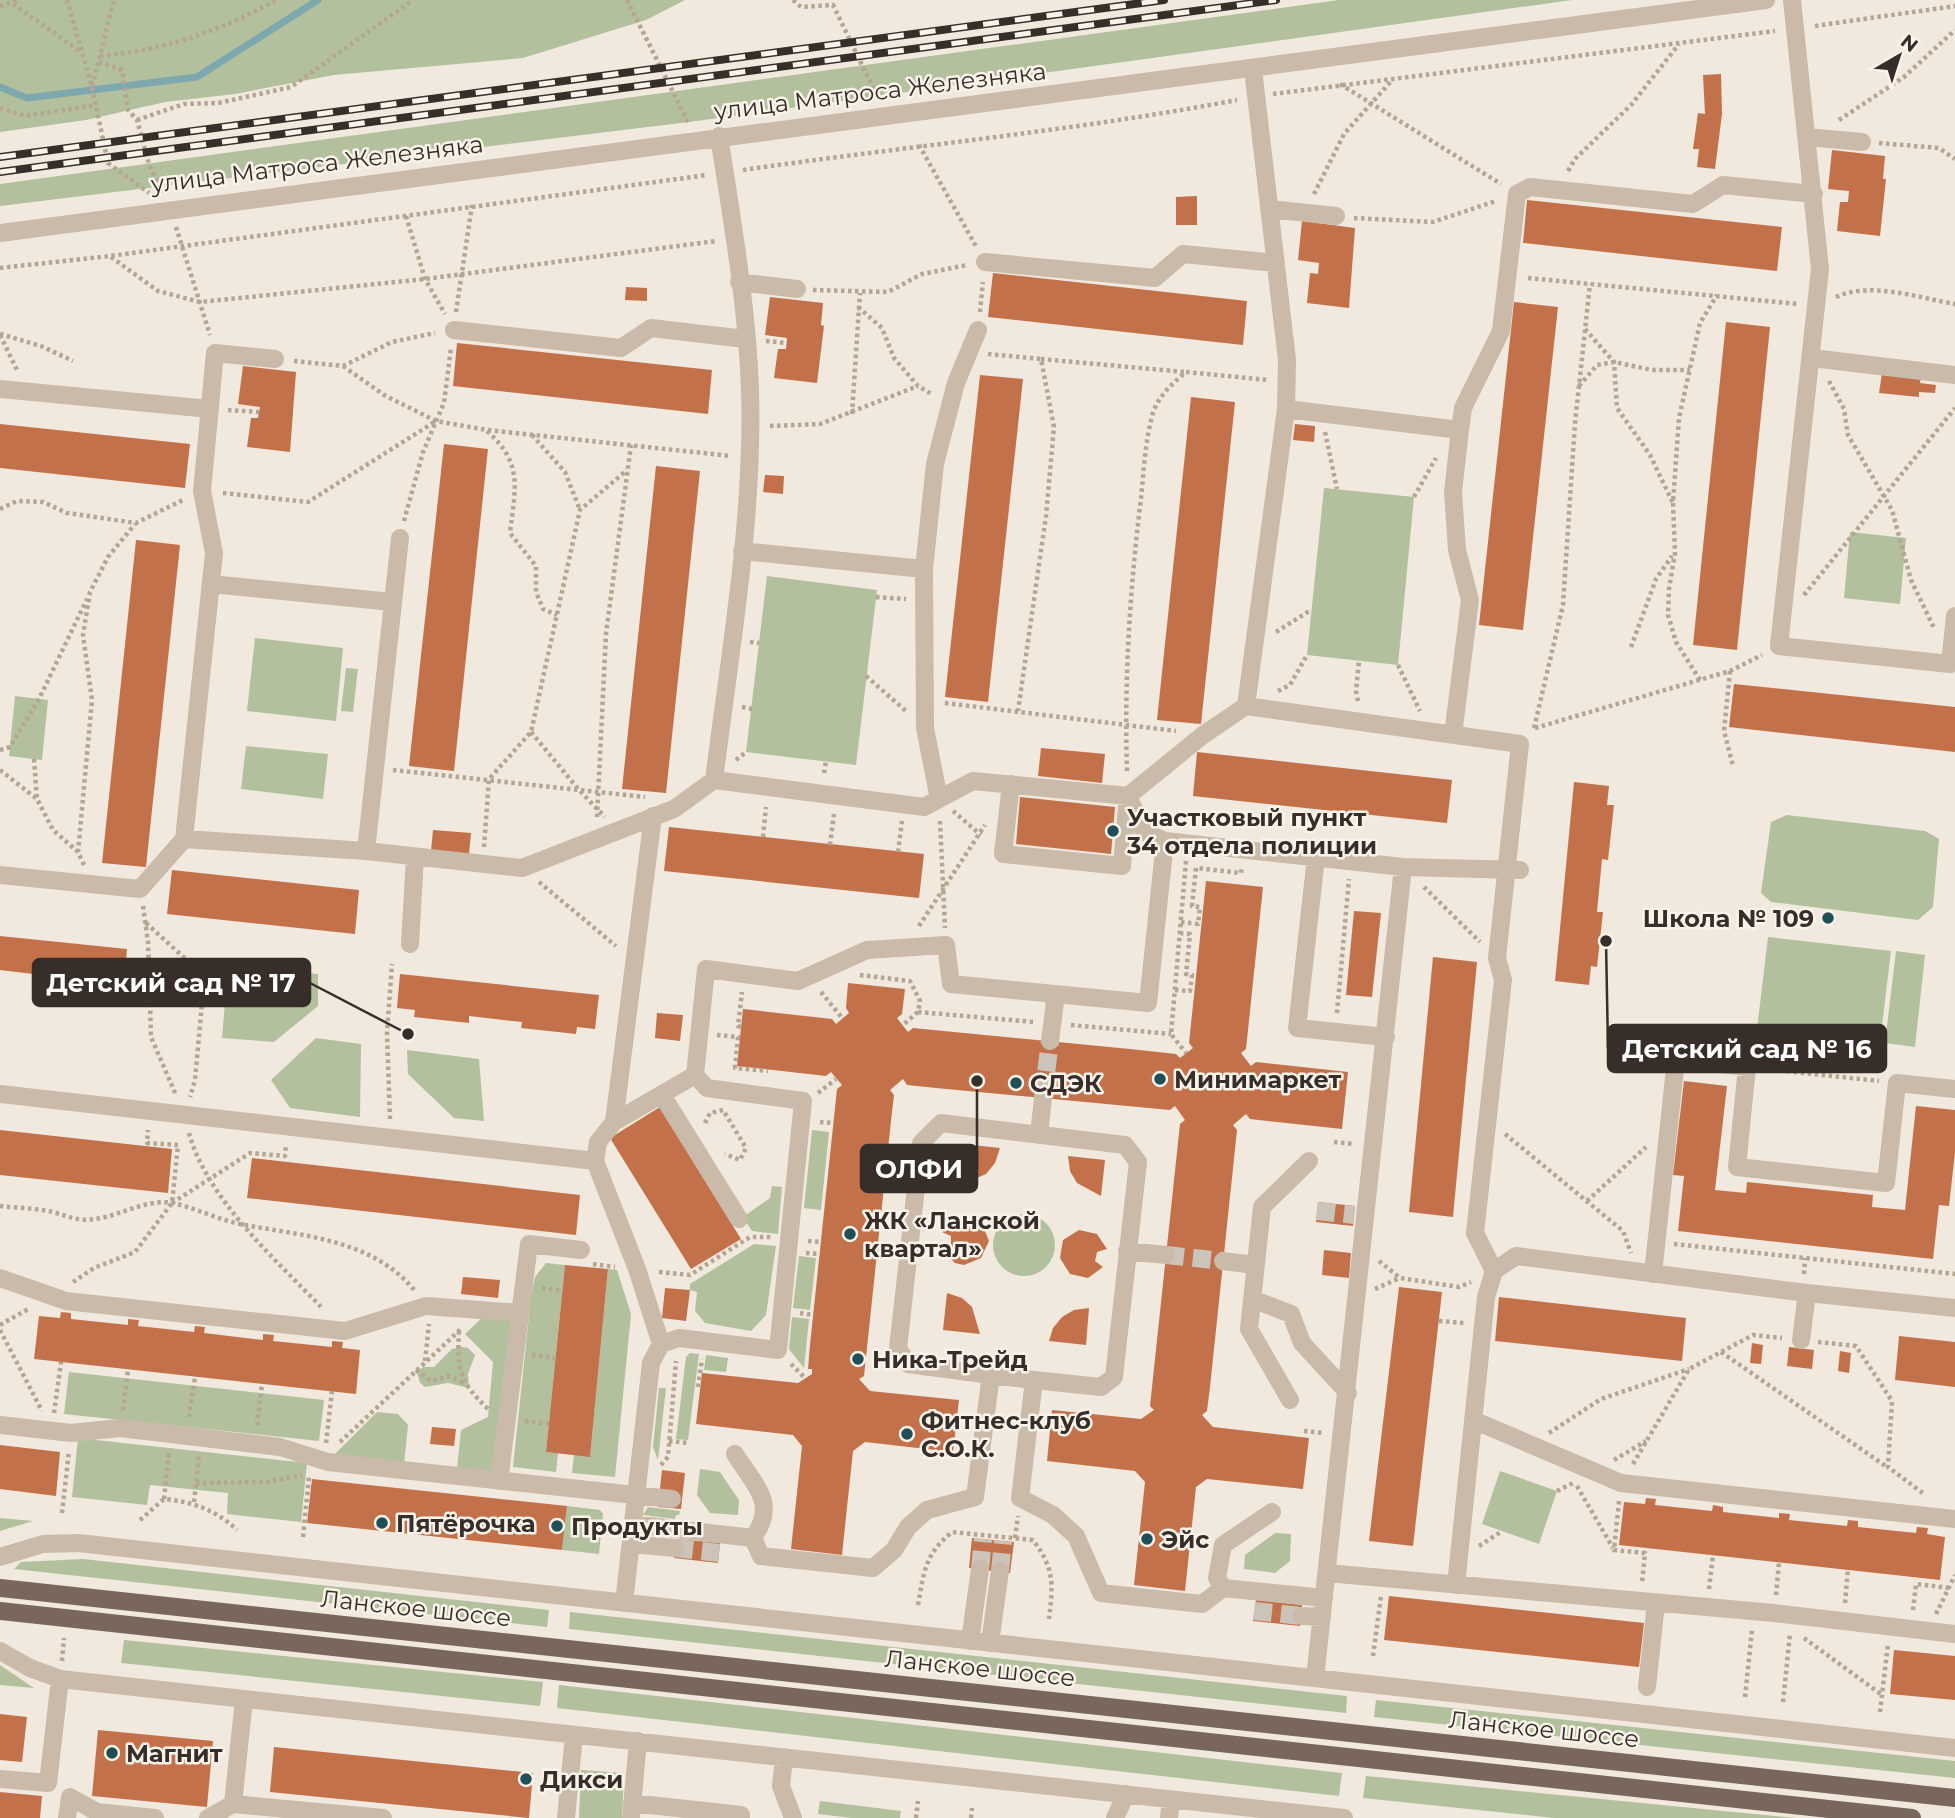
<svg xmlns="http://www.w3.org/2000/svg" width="1955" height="1818" font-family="Montserrat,sans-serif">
<rect width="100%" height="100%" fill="#f1e9dd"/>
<!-- green -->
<path fill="#b2c09d" d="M0 0H685L646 20 523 58 334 75 235 94 165 102 86 120 0 132Z
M1339 0H1572L689 122 0 206V184Z
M1324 488 1414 497 1398 665 1307 655Z
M1850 532 1906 538 1900 604 1844 598Z
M767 576 877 590 856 765 746 752Z
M255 638 343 648 336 721 247 711Z
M346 668 358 669 353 712 341 711Z
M15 696 48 700 42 760 9 756Z
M246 746 328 754 323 799 241 789Z
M1787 815 1925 831 1939 839 1933 907 1918 920 1771 902 1761 893 1771 822Z
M1768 937 1891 951 1880 1043 1757 1029Z
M1896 951 1925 955 1915 1047 1885 1043Z
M228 966 318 974V1006L274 1042 222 1038Z
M316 1038 361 1044 360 1117 290 1108 271 1080Z
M407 1050 479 1059 484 1121 454 1118 408 1074Z
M812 1130 829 1132 821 1210 804 1208Z
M772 1186 782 1187 778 1234 752 1231 743 1217 770 1198Z
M993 1245a31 31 0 1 1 62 0a31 31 0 1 1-62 0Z
M754 1244 776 1246 766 1315 751 1331 705 1323 695 1311 697 1292 690 1290V1284Z
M799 1256 816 1258 810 1310 793 1308Z
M546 1263 565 1265 546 1452 558 1453 556 1472 513 1467 531 1297 535 1277Z
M608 1269 617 1270 631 1314 615 1477 572 1473 574 1455 590 1456Z
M485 1315 516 1319 496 1474 457 1469 461 1430 488 1417 493 1362 465 1334Z
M792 1317 809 1319 804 1368 789 1349Z
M462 1347 468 1348 475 1355 468 1374 469 1388 448 1383 425 1387 420 1383 417 1373 423 1367H434L452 1349Z
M690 1353 699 1354 688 1440 676 1439 686 1357Z
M706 1355 728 1358 726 1372 704 1370Z
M69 1372 324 1400 319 1441 64 1414Z
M659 1388H666L658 1460 653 1447Z
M377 1412 398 1414 408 1425 404 1464 332 1457Z
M78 1438 307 1463 301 1522 227 1514 228 1493 150 1485 147 1505 72 1497Z
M700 1469 720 1472 739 1500 738 1515 710 1513 697 1495Z
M1500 1471 1557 1491 1539 1544 1482 1524Z
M567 1506 600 1510 603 1514 599 1554 562 1550Z
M648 1507 680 1511 679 1515H676L675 1519 643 1515Z
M0 1518 33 1521 0 1531Z
M1275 1533 1291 1534 1290 1561 1275 1573 1244 1569 1245 1555Z
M83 1559 549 1610 547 1627 14 1569 21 1562Z
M570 1612 1347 1696 1346 1713 569 1629Z
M124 1640 543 1682 540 1706 121 1663Z
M0 1665 34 1688 0 1685Z
M559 1685 1342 1773 1339 1796 557 1708Z
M1376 1700 1955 1761V1778L1374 1717Z
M581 1770 624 1773 622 1818H579Z
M1366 1776 1796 1818H1554L1363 1798Z
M820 1801 901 1811 900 1818H852L818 1814Z"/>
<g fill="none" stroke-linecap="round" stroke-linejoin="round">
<!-- stream -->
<path stroke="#7da8ae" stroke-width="7" d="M0 87 27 98 197 77 318 0"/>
</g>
<!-- building -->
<path fill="#c2714b" d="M1721 74 1722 114 1715 169 1697 167 1699 149H1693L1698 113 1705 114 1703 75Z
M1832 150 1885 156 1883 179H1886L1880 236 1837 231 1840 202H1848L1849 191 1828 189Z
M1197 196V225H1176V197Z
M1527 200 1782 227 1777 271 1523 243Z
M1302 221 1355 228 1349 308 1307 303 1310 273 1318 274 1319 263 1298 260Z
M993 273 1247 301 1243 345 988 317Z
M626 287 647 288V301L625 300Z
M770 297 823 303 821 325 824 326 817 383 774 378 778 349H786L787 338 765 335Z
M1514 302 1558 307 1523 630 1479 625Z
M1726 322 1770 327 1737 650 1693 645Z
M457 343 712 370 708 414 453 386Z
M243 366 296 372 290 452 247 447 251 418H258L260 407 238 404Z
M1882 373 1921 377 1920 383 1936 385 1935 393 1919 392V397L1879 393Z
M980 375 1023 379 988 702 945 697Z
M1191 397 1235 402 1201 724 1157 720Z
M0 424 190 444 185 488 0 468Z
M1295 424 1315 426 1314 442 1293 440Z
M444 444 488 449 454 771 409 766Z
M656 466 700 471 666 793 622 789Z
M765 475 784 476 783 494 763 492Z
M136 540 180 545 146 867 102 863Z
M1734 684 1955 707V752L1729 727Z
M1041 748 1105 754 1102 783 1038 776Z
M1197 752 1452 780 1447 823 1193 796Z
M1574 782 1609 786 1607 805H1614L1608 860 1602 859 1597 912H1603L1597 967 1591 966 1589 985 1555 981Z
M1020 797 1115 807 1111 854 1016 844Z
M669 827 924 854 919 898 664 871Z
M433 830 471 833 469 854 431 851Z
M172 870 359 890 355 934 167 914Z
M1206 881 1263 887 1246 1049 1241 1053 1251 1066 1256 1062 1348 1072 1342 1129 1250 1119 1246 1114 1233 1125 1237 1130 1210 1387 1207 1411 1202 1415 1213 1427 1309 1438 1303 1489 1207 1479 1196 1487 1185 1591 1134 1585 1145 1482 1135 1471 1047 1461 1052 1410 1141 1419 1154 1410 1150 1406 1180 1124 1185 1120 1175 1106 1170 1110 936 1088 907 1085 903 1079 890 1090 894 1095 891 1121 864 1376 859 1379 870 1391 959 1400 953 1452 865 1442 853 1451 842 1555 791 1549 802 1446 793 1435 696 1424 702 1373 798 1383 812 1374V1369H808L810 1345 837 1089 842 1085 831 1072 826 1076 737 1066 743 1009 832 1019 836 1024 849 1013 846 1008 848 983 905 989 902 1014 897 1018 908 1032 913 1028 1130 1049 1176 1054 1180 1058 1193 1048 1189 1043Z
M1354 911 1381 913 1372 997 1346 995Z
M0 936 127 949 124 983 105 981 104 988 49 982 50 976 0 970Z
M1433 957 1477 962 1453 1217 1409 1212Z
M400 974 599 995 595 1029 577 1027 576 1034 521 1028 522 1022 469 1016V1023L414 1017 415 1010 397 1008Z
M657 1013 683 1015 680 1041 655 1038Z
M1684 1081 1727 1086 1715 1190 1746 1193 1747 1182 1873 1195 1872 1207 1905 1210 1916 1106 1955 1110V1152L1949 1206 1939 1205 1933 1259 1678 1231 1684 1176 1673 1175Z
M660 1107 741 1239 691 1269 610 1138Z
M0 1130 172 1149 168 1193 0 1175Z
M963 1144 1000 1148 995 1163 986 1174 972 1180 959 1181Z
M1068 1156 1105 1160 1101 1196 1077 1183 1070 1171Z
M252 1158 580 1195 576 1235 247 1198Z
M1318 1202 1355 1206 1353 1226 1316 1222Z
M965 1217 982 1224 989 1241 981 1258 964 1265 955 1263 942 1250 951 1246V1236L942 1232 955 1218Z
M1079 1230 1097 1234 1107 1249 1097 1252 1095 1261 1103 1267 1088 1278 1070 1274 1060 1258 1063 1240Z
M1324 1250 1351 1253 1349 1278 1322 1275Z
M565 1265 608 1269 590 1457 546 1452Z
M463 1277 500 1280 498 1298 461 1294Z
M1399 1287 1442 1292 1413 1546 1369 1541Z
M665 1288 690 1290 686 1321 662 1318Z
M947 1293 962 1298 972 1307 980 1334 943 1330Z
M1499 1297 1686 1318 1682 1361 1495 1341Z
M1089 1308 1086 1345 1049 1341 1053 1328 1062 1317 1074 1310Z
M61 1312 71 1313V1319L128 1325V1319L139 1320 138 1326 194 1332 195 1326 205 1327 204 1333 263 1340V1334L274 1335 273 1341 332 1347V1341L343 1342 342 1348 360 1350 356 1394 34 1359 39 1316 60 1318Z
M1899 1336 1955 1342V1387L1895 1380Z
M1752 1343 1763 1345 1761 1364 1750 1363Z
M1789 1347 1814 1350 1812 1369 1787 1366Z
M1840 1351 1851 1353 1849 1373 1838 1371Z
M432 1427 456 1429 454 1446 430 1444Z
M0 1445 60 1452 56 1496 0 1489Z
M662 1470 685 1473 681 1509 658 1507Z
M312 1479 567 1506 562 1550 307 1523Z
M1646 1498 1656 1499 1655 1505 1712 1511 1713 1505 1723 1507V1512L1779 1518V1513L1790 1514 1789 1520 1847 1526 1848 1520 1858 1521V1527L1916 1533 1917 1527 1928 1528 1927 1534 1945 1537 1940 1580 1619 1545 1624 1502 1645 1504Z
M972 1538 1014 1542 1010 1573 969 1568Z
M676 1539 720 1543 718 1563 674 1558Z
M1389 1596 1644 1623 1639 1667 1384 1640Z
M1256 1600 1302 1605 1300 1626 1253 1621Z
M1894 1650 1955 1656V1700L1890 1694Z
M0 1714 27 1717 22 1762 0 1760Z
M98 1730 213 1741 207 1807 92 1796Z
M274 1747 533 1773 529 1818 270 1792Z
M0 1792 42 1796 40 1818H0Z"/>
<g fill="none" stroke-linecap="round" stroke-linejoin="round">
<!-- minor-tunnel -->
<path stroke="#ccc4b9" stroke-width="18" stroke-dasharray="18 9" stroke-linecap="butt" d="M1043 1098 1050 1041
M1317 1211 1354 1215
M1166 1255 1223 1261
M675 1548 719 1553
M980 1569 983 1539
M1000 1571 1003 1541
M1254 1611 1301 1616"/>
<!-- path -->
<path stroke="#b5a593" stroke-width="4.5" stroke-dasharray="3.5 3.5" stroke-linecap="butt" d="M67 0 92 87 108 163 149 193
M627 0 689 124
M793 0 801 7 833 5 878 98
M13 4 81 52
M0 6 20 0
M1815 26 1955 6
M100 56C164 50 221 31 276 0
M99 62 122 70 128 110 137 120 149 164 162 193
M1340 84 1501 184
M92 86 114 0
M1273 94 1775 31
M0 108 25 116 95 105
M137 120 184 104 218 103 291 87 413 0
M1839 120 1904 77 1955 30
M1879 143 1939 148 1955 159
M919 145 977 248
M743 170C908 146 1074 131 1237 100
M1568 171 1575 159 1631 105 1679 44
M1314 194 1344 134 1393 79
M406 216 425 279 445 314
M1354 218 1433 222 1496 201
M176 227 210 335
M111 257 158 291 200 302 425 279 716 241
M0 268 110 256 707 175
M1528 278 1798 304
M813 290 888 292 922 274 967 265
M1836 297C1871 281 1919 298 1955 304
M858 307 882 328 894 358 918 386 933 395
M456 312 472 205
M980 312 983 282
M1585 329 1614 362 1617 408 1650 455 1673 503
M0 334 41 346 73 361
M0 335 18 372
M766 341 786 343
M988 354 1041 359 1054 427 1046 516 1018 711
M1041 359 1185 372
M294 361 343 366 392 342 435 333
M343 366 384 395 436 421 487 430 731 456
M1829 381 1844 409 1848 435 1892 510 1911 580 1934 628
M1579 386 1597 365 1614 362 1652 370H1690
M228 410 259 412
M852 414 860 293
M770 426 820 424 918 386
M487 431C524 464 515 488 510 533L536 566V592L543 609 557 615
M1325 432 1337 489
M532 435 565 472 580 510
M223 493 308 502 436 421
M1414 497 1436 458
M0 509 17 501 43 502 67 513 136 523 185 499
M404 521 423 452 444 403 451 348
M1804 595 1955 408
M876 597 906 599
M1276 632 1311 610
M750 642 759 643
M1631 647 1656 579 1672 556
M1398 665 1420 711
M1730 671 1724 731 1733 766
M866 676 906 711
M1700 680 1676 642 1668 615 1669 589 1675 553 1673 503 1679 418 1700 323 1717 295
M1278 691 1290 685 1307 655
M1358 701 1356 691 1359 661
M945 703 1176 731
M742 707 752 709
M1534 728 1563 605 1575 423 1590 284
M1535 728 1730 671 1762 655
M531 732 579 790 605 817
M0 750 10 747 39 699 87 599
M34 759 37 799
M736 760 746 752
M0 770 37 799 53 830 78 852
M393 770 645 797
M1127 771C1124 680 1130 588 1141 498 1144 470 1145 440 1153 413 1159 395 1172 384 1186 372L1268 380
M824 773 826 761
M953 811 981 835
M597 817 606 634 631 445
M940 821 945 928
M763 837 766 807
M830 845 834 814
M484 847 489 779 531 732 580 510 627 470
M898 852 902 821
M1186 861 1171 1034 1186 1053
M84 865 78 852 92 700 83 635 90 592 108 557 135 524
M539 882 616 946
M1424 887 1480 942
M143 906 148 942 151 1037 176 1095
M1181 922 1198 924 1200 907 1192 906 1196 868 1241 873 1242 866
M146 923 190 963 203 992 195 1080 190 1097
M919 926 985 825
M860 975 910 981 920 1001 918 1012 903 1025
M1175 990 1190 991 1192 975 1186 974 1190 934 1179 933
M821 992 843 1019
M918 1012 1034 1022
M1337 1013 1349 879
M1071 1025 1171 1034
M741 1027 738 1026 742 992
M717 1035 738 1037 735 1068 768 1071
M1766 1069 1879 1081
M818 1093 836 1079
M390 1119 387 1033 392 964
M820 1122 833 1123
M705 1123 710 1113 723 1110 746 1148 740 1160 725 1154
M189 1133C207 1199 276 1260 322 1308
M1505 1134 1623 1231 1631 1253
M1334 1142 1354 1144
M1587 1201 1646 1147
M172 1203 250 1153 285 1156 286 1144
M0 1206C17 1208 36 1208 53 1212 68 1216 79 1222 95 1219 120 1216 148 1198 173 1203 195 1208 217 1219 240 1224 301 1236 372 1238 415 1291
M808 1241 821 1242
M1674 1244 1955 1274
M877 1249 890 1250
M806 1253 819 1254
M1379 1261 1400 1278 1459 1287 1471 1282
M593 1264 615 1267
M659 1272 690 1275 750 1237H772
M1804 1274 1805 1258
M73 1282 94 1268 135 1252 172 1203 178 1145 147 1143 148 1130
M542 1288 562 1291
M1375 1289 1400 1278
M800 1313 813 1315
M1439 1321 1464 1323
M0 1325 30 1308
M0 1330 42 1411
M459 1331C457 1371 459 1381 488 1409
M1818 1342 1856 1346 1892 1401 1888 1467 1924 1494
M1721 1352 1887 1467
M532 1355 555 1358
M425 1361 429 1324
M791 1364 805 1378
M416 1370 431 1381 449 1376 464 1383
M698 1387 702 1359
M123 1410 128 1369
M54 1413 61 1362
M189 1417 195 1377
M525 1421 549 1424
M257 1425 262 1384
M1304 1431 1324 1433
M1549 1433 1601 1399 1689 1369
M669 1441 688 1443
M340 1442 461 1329
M326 1443 332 1391
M1614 1460 1646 1441
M1633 1464 1689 1369 1753 1335 1782 1338
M661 1465 668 1457 676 1361
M196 1483 266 1482 302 1475
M1577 1486 1613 1548
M1557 1491 1573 1483
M164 1499 169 1452
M1619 1501 1614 1550 1645 1553 1642 1583
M194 1502 199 1456
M62 1513 69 1451
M140 1520 164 1499C193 1502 216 1510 237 1530
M303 1537 309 1477
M1015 1538 1018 1516
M1479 1546 1502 1531
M1709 1589 1713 1555
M1776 1595 1779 1562
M1845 1603 1848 1569
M918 1605C924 1571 925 1554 952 1532L1033 1540C1055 1569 1053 1585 1049 1619
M1913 1610 1916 1584 1950 1588
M1936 1614 1955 1575
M1804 1638 1882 1695
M1373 1656 1381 1596
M62 1661 64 1638
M1745 1697 1752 1630
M1783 1702 1790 1634
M1880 1712 1888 1644
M916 1818 918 1801
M971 1818 972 1808"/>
<!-- minor -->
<path stroke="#c9baa9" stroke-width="18" d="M1792 0 1820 269 1779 646 1950 664 1955 616
M1253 69 1287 360 1286 409 1246 706 1520 744 1497 958 1503 980 1475 1233 1494 1271
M1807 137 1862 142
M1269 209 1336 216
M0 233 1766 0
M985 262 1155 278 1183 254 1276 263
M739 282 797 289
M454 330 621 348 651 328 745 339
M1812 358 1955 375
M0 389 210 409
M1286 409 1460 430
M742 551 924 569
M211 584 392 602
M1453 735 1470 600 1457 550 1453 492 1460 430 1463 408 1501 331 1517 194 1530 187 1693 204 1723 185 1814 194
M714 780 924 807 973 781 1128 796 1144 832 1165 841 1403 867 1520 870
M1011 784 1003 854 1122 866 1128 796 1203 735 1246 706
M939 799 925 728 924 569 935 464 956 383 978 330
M653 816 614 1122 598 1142 595 1161 637 1269 661 1344
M184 839 366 851 400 538
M366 851 522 868 674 809 714 780C730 651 754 519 750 389 747 305 732 220 719 136
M1316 857 1297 1028 1386 1037
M0 875 140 889 184 839 214 553 202 491 215 353 275 359
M410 944 415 857
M1050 1041 1056 994
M0 1094 595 1161
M662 1095 739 1219
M614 1122 695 1075
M1039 1135 1043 1098
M1127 1251 1166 1255
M1223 1261 1255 1265
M1653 1274 1676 1059 1747 1067 1737 1167 1886 1183 1897 1083 1955 1089
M0 1278 66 1301 345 1331 426 1306 520 1313
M1252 1299 1291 1314 1302 1343 1348 1393
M1801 1340 1807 1293
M991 1375 1034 1380
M1290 1400 1249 1329 1262 1207 1309 1161
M1473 1420 1621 1483 1955 1519
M0 1425 71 1433 120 1428 280 1447 328 1462 672 1499
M735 1454C755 1486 778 1503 753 1538
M499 1481 529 1244 581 1250
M633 1524 753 1538 761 1556 873 1568 894 1550 908 1527 927 1510 975 1497 991 1375 908 1364 898 1348 921 1143 941 1123 1125 1145 1138 1162 1114 1377 1101 1387 1034 1380 1020 1498 1053 1515 1076 1536 1101 1593 1202 1604 1223 1588 1324 1598
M631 1544 675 1548
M0 1557 43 1544 78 1543 1955 1748
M1327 1573 1774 1613 1955 1634
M1456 1585 1486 1297 1494 1271 1516 1256 1807 1293 1955 1308
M1223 1588 1217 1578 1223 1545 1272 1512
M624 1603 651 1363 661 1344 679 1338 778 1350 803 1101 707 1088 695 1075 706 969 798 981 867 950 946 945 951 984 1148 1003 1165 841
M1301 1616 1322 1617
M970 1641 980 1569
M990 1643 1000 1571
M0 1651 30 1668 60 1679 1344 1818
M1315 1678 1403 867
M1647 1687 1656 1603
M244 1699 233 1804 383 1818
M784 1757 781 1786 793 1818
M0 1779 48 1783 60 1679
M632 1803 741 1815V1818
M67 1818 70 1797 97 1812 155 1818
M208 1818 233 1804
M566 1818 574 1735
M631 1818 638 1741
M1115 1818 1126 1794
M1169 1818 1171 1799"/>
<!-- major -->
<path stroke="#78675a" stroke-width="18" d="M0 1588 1955 1798
M0 1611 1912 1818"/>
<defs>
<path id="rail" d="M0 157 1164 0
M0 172 1276 0"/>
</defs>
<!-- rail casing -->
<use href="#rail" stroke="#372e29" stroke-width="8"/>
<!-- rail -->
<use href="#rail" stroke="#f9f3e9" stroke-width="5" stroke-dasharray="16" stroke-linecap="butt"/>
</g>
<!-- markers -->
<g fill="#204f57" stroke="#f9f3e9" stroke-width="2.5">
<circle cx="1113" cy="831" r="7"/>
<circle cx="1828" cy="918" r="7"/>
<circle cx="1160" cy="1079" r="7"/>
<circle cx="1016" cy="1083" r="7"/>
<circle cx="850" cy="1234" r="7"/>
<circle cx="858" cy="1359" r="7"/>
<circle cx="907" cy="1434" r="7"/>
<circle cx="382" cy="1523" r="7"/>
<circle cx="557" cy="1526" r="7"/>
<circle cx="1147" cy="1539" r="7"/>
<circle cx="112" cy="1753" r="7"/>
<circle cx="526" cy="1779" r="7"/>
</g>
<g text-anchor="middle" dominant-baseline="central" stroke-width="5" stroke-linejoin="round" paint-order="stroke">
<!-- street labels -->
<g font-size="24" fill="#372e29" stroke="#f9f3e9">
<text transform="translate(880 91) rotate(-7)">улица Матроса Железняка</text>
<text transform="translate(317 164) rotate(-7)">улица Матроса Железняка</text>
<text transform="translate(416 1608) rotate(6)">Ланское шоссе</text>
<text transform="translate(980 1668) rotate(6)">Ланское шоссе</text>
<text transform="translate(1544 1729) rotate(6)">Ланское шоссе</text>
</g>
<!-- poi labels -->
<g font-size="24" font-weight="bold" fill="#372e29" stroke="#f9f3e9" text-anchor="start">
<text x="1127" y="817">Участковый пункт<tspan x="1127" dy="28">34 отдела полиции</tspan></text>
<text x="1814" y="918" text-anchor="end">Школа № 109</text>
<text x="1174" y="1079">Минимаркет</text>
<text x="1030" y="1083">СДЭК</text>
<text x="864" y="1220">ЖК «Ланской<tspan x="864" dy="28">квартал»</tspan></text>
<text x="872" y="1359">Ника-Трейд</text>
<text x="921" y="1420">Фитнес-клуб<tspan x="921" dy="28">С.О.К.</tspan></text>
<text x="396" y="1523">Пятёрочка</text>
<text x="571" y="1526">Продукты</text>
<text x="1161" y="1539">Эйс</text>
<text x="126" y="1753">Магнит</text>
<text x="540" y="1779">Дикси</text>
</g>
</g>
<!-- callouts -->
<path fill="none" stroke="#372e29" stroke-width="2.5" d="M408 1034L310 983M1606 941L1608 1049M977 1081L977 1169"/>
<g fill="#372e29" stroke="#f9f3e9" stroke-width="2.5">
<circle cx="408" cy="1034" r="7"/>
<circle cx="1606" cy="941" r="7"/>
<circle cx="977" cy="1081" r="7"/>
</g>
<g fill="#372e29" stroke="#372e29" stroke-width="2.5">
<rect x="33" y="959" width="277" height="47" rx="7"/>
<rect x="1608" y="1025" width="278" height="47" rx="7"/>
<rect x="861" y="1145" width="116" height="47" rx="7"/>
</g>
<g font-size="26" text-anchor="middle" font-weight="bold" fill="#fff">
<text x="171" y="992">Детский сад № 17</text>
<text x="1747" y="1058">Детский сад № 16</text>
<text x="919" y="1178">ОЛФИ</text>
</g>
<!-- north arrow -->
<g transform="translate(1899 56) rotate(39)" stroke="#f9f3e9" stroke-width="5" paint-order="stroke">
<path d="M0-5L12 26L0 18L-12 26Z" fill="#372e29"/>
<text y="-10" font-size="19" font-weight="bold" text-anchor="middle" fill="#372e29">N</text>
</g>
</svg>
